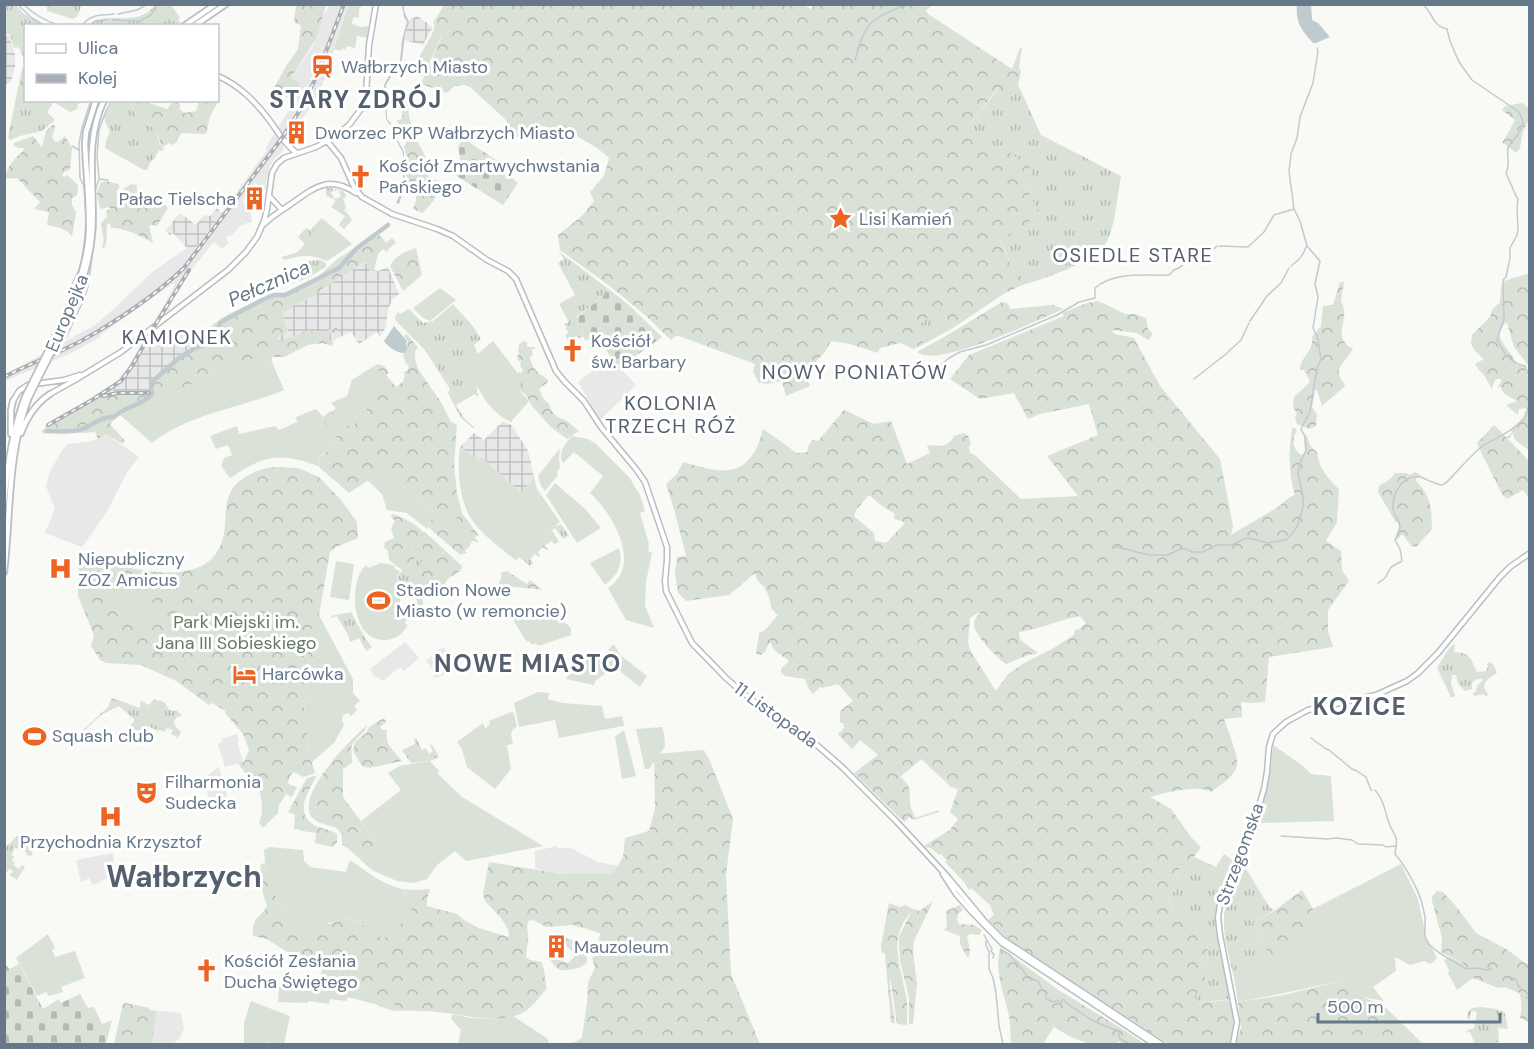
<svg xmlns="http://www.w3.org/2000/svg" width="1534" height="1049" font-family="'DM Sans',sans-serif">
<defs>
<pattern id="industrial-grid" width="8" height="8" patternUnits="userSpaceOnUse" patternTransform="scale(1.5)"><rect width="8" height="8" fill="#e7e8e7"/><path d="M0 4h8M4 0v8" fill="none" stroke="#bfc1c1"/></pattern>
<pattern id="grass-tufts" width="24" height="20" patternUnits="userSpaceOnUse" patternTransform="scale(1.5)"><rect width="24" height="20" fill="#dae1d7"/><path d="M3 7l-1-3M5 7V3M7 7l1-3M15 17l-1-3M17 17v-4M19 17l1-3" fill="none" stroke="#b5bbb4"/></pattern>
<pattern id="forest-crowns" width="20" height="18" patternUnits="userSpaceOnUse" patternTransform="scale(1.5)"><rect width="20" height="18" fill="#dae1d7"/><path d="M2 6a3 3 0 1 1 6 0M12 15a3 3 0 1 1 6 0" fill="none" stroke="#b5bbb4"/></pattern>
<pattern id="cemetery-stones" width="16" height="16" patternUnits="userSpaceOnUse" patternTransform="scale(1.5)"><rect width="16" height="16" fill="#dae1d7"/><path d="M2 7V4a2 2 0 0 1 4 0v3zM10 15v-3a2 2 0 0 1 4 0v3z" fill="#b5bbb4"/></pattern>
</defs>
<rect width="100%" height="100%" fill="#f9f9f6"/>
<!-- built -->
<path fill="#e7e8e7" d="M329 5H349L324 81 312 106 301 120V122L292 133 290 132 283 143 284 148 282 152 273 160 269 169 265 189 255 183 244 197 243 202 250 209 252 223H247L240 226 231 236 228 235 226 238 229 243 222 249 215 242 211 245 190 272 168 307 170 309 153 323 166 302 175 284 174 283 100 335 101 337 69 354 5 381 4 375 95 325 116 307 151 273 188 247 194 251 267 150 265 149 294 101V79L291 77 314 45 317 38 323 15 327 10Z
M152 332 154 334 125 378 113 389 114 392 46 430 44 427 59 416 80 405 115 383 128 367 143 342 142 340Z
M612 359 636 385 600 420 578 382 589 373Z
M106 434 139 457 128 471 106 513 82 547 45 533 55 509 46 486 49 474 61 452 67 444 86 442 98 439Z
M405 642 419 658 404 671 401 668 396 670 383 681 378 677 376 678 370 669Z
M443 647 447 652 455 670 435 678 431 667 426 661Z
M237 734 239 740 237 742 243 762 225 767 218 744 223 742 222 739Z
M219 767 227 796 210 804 204 778Z
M557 846V848H571L598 862 623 867 621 884 535 869V851Z
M113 853 114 865 122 882 113 887 108 878 93 885 89 878 81 882 76 860Z
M125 1003 149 1008V1010L181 1013 184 1029 179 1039 172 1044H114L123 1004Z"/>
<!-- industrial -->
<path fill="url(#industrial-grid)" d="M417 16 433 27 423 45 404 40 409 20Z
M9 35 15 54V67L11 82 5 85V36Z
M217 208 222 213 193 252 184 245 173 233 170 235 165 231 180 213 196 225 204 215 210 216Z
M363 262 367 264 368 268 370 271 374 270 378 271 388 267 399 294 393 299 388 309 386 327 380 337 377 332 359 344 351 332 330 342 328 335 337 330 336 327 327 331 303 332 279 343 276 338 288 331 282 314 296 304 314 296 323 288 356 268Z
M192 328 202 340 152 381 149 391 114 392 113 389 125 378 154 334 160 342 178 332 181 335 185 332 186 333Z
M503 421 511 425 514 429 527 449 530 458 534 478 521 493 481 457 478 460 460 447 474 433 484 440Z"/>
<!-- grass -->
<path fill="url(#grass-tufts)" d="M4 5H16L23 13 43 25 26 26 25 61 22 55 21 50 17 47 14 48 10 34H5Z
M78 5 81 6 78 16 73 19 47 11 48 7 42 5Z
M155 5H171L180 18 178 19 180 22 177 24V25L88 26C104 8 136 30 155 5Z
M25 65 26 100 84 101 78 104 77 109 70 112 54 102 47 112 55 120 42 131 20 136 10 140 8 137 22 69Z
M999 88 1006 99 1021 91 1041 135 1121 176C1117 196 1116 225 1106 243 1094 263 1042 279 1020 286L1001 241 1029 194 1031 168 959 138Z
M114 101H131C133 119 143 118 154 129 159 134 157 137 159 142 161 145 163 147 164 150L162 151 159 150 154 159 151 161 147 170H144L105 148 106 141 110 131C101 118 104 112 114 101Z
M326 188H333L334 191 331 192 334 199 340 197 341 198 339 190 335 191V189L344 191 346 197 343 198 346 208 344 210 349 215 352 220 344 229 339 225 345 216 331 207 335 202 334 199 326 196Z
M322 218 352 244 327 261C312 254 301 255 285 260L282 258V257L298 252 305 244 298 237 306 228 310 230Z
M558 251 610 290 575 318 583 337 578 338 576 336 569 342 565 335 569 332 565 329 567 328 565 324 569 322 559 304 575 295 558 263 564 259Z
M321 260 326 263V267L324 268C311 276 297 285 281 284L277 276 274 275 282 276C295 264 303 261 321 260Z
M453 304 472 325 481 339 474 345 478 354 468 363 477 386V392L479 396H477L475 394 456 405 464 418 474 427 473 428 461 418 448 393 450 389 425 350 396 321 395 317 398 312 400 314 409 309 423 323 433 321Z
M939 308 953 328 922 345 924 336 918 326Z
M558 523 556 527 561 524 569 536 563 539 555 528 552 530 559 542 554 544 552 541 545 545 548 549 546 550 543 547 538 552 540 556 539 557 535 554 530 559 533 563 530 566 519 557 516 561 514 559 526 547 530 552 550 536 547 531Z
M423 532V552L421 568 412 591 414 596 401 598 398 575 403 570 407 576 414 557 412 546Z
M351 612 365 638 372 647 366 651 359 638 350 642 349 637 337 616 332 618 331 616Z
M1455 644 1454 652C1471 653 1470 658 1477 672L1486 671 1488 667 1487 664 1490 662 1493 664 1497 673C1490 677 1485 680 1484 688L1488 694 1486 697 1484 694 1474 696 1473 693 1476 691 1477 686 1483 680 1482 679H1478L1472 682V689L1465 691 1458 684 1456 675H1452L1451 684 1455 696 1451 697 1437 668 1450 647Z
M112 698 140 708 141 701 149 705 153 700 154 701 155 699 158 701 160 700 165 703 169 710 174 711 176 710 182 715 180 717 178 716 173 722 175 723 174 725 181 732V733L175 741 177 737 171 734 173 730 167 728 165 732 159 730 158 731 148 726 140 737 131 730 127 735 124 733 135 720 119 706 101 715 85 730 86 732 84 734 83 730 108 707Z
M416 738 422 750 426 748 429 754 433 751 429 744 433 746 439 757 430 761 411 763 402 750 415 744 414 739Z
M18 835 33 853 31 856 26 855V852L22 849 21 851 16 848 14 849 13 853H12L11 854 14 857 12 861 15 863 13 865 19 869 22 865 25 867 17 880 10 875 9 874H11L13 871 9 869 7 872 5 871 4 849Z
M1248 848 1249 850 1245 862 1246 869 1270 908 1274 910 1253 923 1271 959 1234 978C1230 959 1223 938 1224 918 1225 898 1239 866 1248 848Z
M1224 854 1234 861C1228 877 1219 893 1217 910 1213 933 1226 975 1231 999L1197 1003 1194 996 1205 982 1208 951 1202 930 1200 915 1176 918 1169 895 1173 892 1181 863 1194 857 1216 867Z
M1481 1007 1497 1009 1505 1013 1508 1029 1498 1028 1499 1042 1492 1044H1475L1470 1032 1466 1033 1469 1029H1474L1477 1012 1471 1011 1470 1019H1467L1468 1012 1472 1008Z"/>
<!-- forest -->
<path fill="url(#forest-crowns)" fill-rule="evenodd" d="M802 4 811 9 814 4 933 5 926 10 928 14 1012 69 1020 48H1022L1019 67 1021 71 1018 85 1021 91 1006 99 998 88 960 137 977 138 1012 154 1031 168 1029 194 1040 213 1001 242 1020 286 1005 293 953 328 939 308 918 326 924 336 922 345 913 349 900 343 880 348 878 353 850 344 831 341 825 352 805 373 810 386 786 396 782 381 766 384 758 382 753 371 755 364 679 336H676L671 340 645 315 611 287 560 250 558 235 583 215 594 201 590 192 604 176 609 158 597 148 568 131 541 126 516 138 505 119 470 87 465 85 454 86 447 93 421 84 442 36 433 23 444 5Z
M296 5H326L317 38 291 77 300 84 294 101 282 95 279 99 272 92 286 66 298 49 301 25 294 23Z
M407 90 409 117 416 138 430 166 425 167V170L430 179 439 181 435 199 423 213 413 209 416 201V196L409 195V189L406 187V153L404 147 406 143V134C401 131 398 126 397 120L402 119V111L400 109C401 103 404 100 400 94Z
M218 95 219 100 210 116 206 134 181 133 176 143 172 145 169 143 163 147C158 142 160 135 155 130 144 117 135 122 131 101 143 100 155 105 167 109L172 102 177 101 180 104V110L185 113 196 111 199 101 218 100Z
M1522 103 1529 108V120L1523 131 1520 148 1516 153 1502 142C1508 135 1511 127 1515 120L1502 110 1505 106Z
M54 124 55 128 52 136 54 141 58 142 65 136 72 148 70 170 64 172 62 176 65 177 67 175 78 185 77 195 72 198V205L76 212 72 237C67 228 57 227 47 225L49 212 34 209 40 202 17 178 5 179C6 172 9 165 14 160 18 155 22 154 24 148H20L14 146V143L33 136 42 147 46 131Z
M106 181 118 184 120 186 117 191H121L131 184 138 185 136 187 139 192 152 196 157 200 156 203 165 205 168 208 157 226 151 225 149 226 153 242 152 243C143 236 122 227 111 228L110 223 107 225C106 235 108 237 105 247L103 248 102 246C108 235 94 227 107 217L106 211 111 209 109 207 100 209 97 193 101 182Z
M374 235 376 237 380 235 386 243 392 238 396 242 386 252 383 249 378 254 374 270 370 271 368 268 367 264 363 262 356 268 323 288 314 296 296 304 282 314 288 331 277 338 279 342 303 332 327 331 336 327 338 330 328 335 330 342H334L332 346 323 343 308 345 284 357H272V362L262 366 257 361 221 371 215 372 169 396 126 412 120 414 110 424 125 441 123 444 106 434 98 439 95 432 82 433 50 432 44 434 41 431 109 393 121 391H149L152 381 201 340 199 337 206 333C215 317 255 302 273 294L283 295 289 293 319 276 336 260Z
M416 248 422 275 403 291 390 266C395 255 405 252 416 248Z
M1527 274H1530L1529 364 1528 365 1514 347 1507 323H1505L1499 333C1503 349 1512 351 1517 365H1521L1524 366 1529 380V451C1523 444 1514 443 1513 433L1508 439 1529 461V499L1523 490 1507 499 1502 494 1483 456 1477 443 1494 425 1507 438 1512 432 1510 430 1525 416 1524 413 1527 411 1526 408 1519 409 1518 415 1507 406V405L1517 401C1509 396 1504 396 1500 387L1497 388 1501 382V379H1497L1495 380 1492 389 1484 375 1479 370 1475 364 1484 359 1475 351 1471 344 1472 335 1490 317 1492 310 1500 302 1501 286 1504 281Z
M1340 282H1344L1341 301C1349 316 1340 324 1342 337 1342 339 1346 344 1347 346L1353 348C1348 362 1329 368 1345 384L1344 387 1322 406 1317 390H1315L1312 407 1317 414 1316 426 1309 429 1297 424 1295 418 1297 413 1293 408 1294 397 1310 382 1304 370H1300C1300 357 1314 352 1312 337L1321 326 1323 306 1333 305Z
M1098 301 1126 314H1135L1146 318 1148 329 1153 334 1148 340 1137 333 1113 330 1112 332 1115 334 1134 338 1160 386 1220 459 1233 526 1231 535 1278 507 1290 497 1295 495C1288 474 1289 450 1292 428H1295L1297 431C1291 439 1293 450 1301 455L1305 453 1304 433C1311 439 1306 444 1317 452 1319 469 1328 478 1339 489L1337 522 1326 541 1341 551 1342 570 1349 581 1328 610V631L1333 647 1269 657 1265 702 1252 703 1241 702 1242 717 1224 719C1227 728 1239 757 1237 765 1235 777 1220 785 1211 792 1198 784 1164 793 1150 797L1171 809 1191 837 1201 847 1193 858 1181 863 1173 892 1169 896 1176 918 1200 914 1202 930 1208 951 1205 982 1194 997 1198 1003 1230 1000C1234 1018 1236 1027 1230 1044H1168L1023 950 1008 939 988 920 994 915 990 905 971 888 969 890 964 882 945 862 947 860 941 854 939 855 931 848 925 847V845L950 830 958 819 950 812 958 789 951 787 921 759 900 777C914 787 908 794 911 808 912 811 914 814 915 818L939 810V812L914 820 909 817 904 822 854 773 878 755 860 740 852 749 838 734 844 728 843 723H840V711L853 701 838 684 822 688 820 687 813 694 808 688 805 679 785 676 781 672V669L789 661C782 654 773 653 771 643H769L765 652 761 655 756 654 759 633 765 630 778 615 771 608C771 601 768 593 764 587 759 581 756 581 755 573L729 595 686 601 678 593 675 574 677 557 686 556 674 509 666 484 677 474 683 462C709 469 738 481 755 451 759 445 761 436 763 429L797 453 807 452 808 447 812 440 818 441 844 410 874 424 891 421 907 464 930 453 927 445C938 446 949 448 954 436L964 433 968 436 971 443 969 448 970 453 976 456 1021 499 1078 496 1047 456 1098 435 1089 404 1040 414 1028 419 1014 393 980 399 950 379 969 355 1064 316 1062 313 1087 303ZM869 495 882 506 895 514 894 519 902 521 905 523 886 543 875 541 874 533 854 516 856 510ZM979 612 980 613C978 616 975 618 974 622 971 632 998 659 1006 664L1028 655 1036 654 1037 652 1020 640 1019 632C1041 629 1058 620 1080 616L1086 623 1079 629 1075 630 1074 635 1052 649 1024 663 1008 674 996 691 970 650 968 641 970 618Z
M1002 302 1007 303 1011 309 1053 305 1064 309C1039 319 937 369 917 352L951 333Z
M407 334 418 348 415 351V359L418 369 441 402 451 422 457 425 454 465 457 493 462 513 479 536 476 535 475 538 479 542 472 541 469 547 465 550 467 554 464 553 461 555 458 553 427 526 436 514 383 469 371 481H367L349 493 318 466 319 458 339 440 321 419 330 411 338 415 356 418 362 413 365 416 367 408 377 399V377L380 372 374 366 378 364 384 366 389 373 386 375 396 387C403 382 406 380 404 372L408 370 409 365 406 364 403 355 408 349 407 344 408 341 404 336Z
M524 341 527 342V346L528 347H535V349H532L533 354 530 357C533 370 537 372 547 379L548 382 539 389 543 398 550 405V409L556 416 567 421 579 431C575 433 571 437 567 439L551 427 532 406 526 395 511 384 516 373 519 374 518 371 521 373 523 370 520 366 521 360 519 361 517 359 518 357 517 356 520 353 518 352 519 344Z
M272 467 298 468 319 477 341 500 357 522 358 538 336 547 330 552 319 615 310 633 314 651 306 702 304 705 309 753 315 773 303 777 294 772C290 774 288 780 288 784L297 787 292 797 286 794 279 805 274 803 262 786 257 787 255 776 248 777 238 763 244 762 249 750 243 734 225 713V711L213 703 209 705 176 681 141 665 106 663 100 660 91 646 94 635 78 596 79 562 84 555C122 567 209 595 223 538 227 523 223 501 233 488 242 476 258 470 272 467Z
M1415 472 1422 476 1416 478V481C1432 497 1431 508 1432 529L1416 547 1411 546 1404 536 1401 535 1397 540 1395 539 1399 527 1398 523 1395 521 1378 492C1379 482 1384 485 1390 479 1392 478 1393 475 1395 473H1406L1410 475Z
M392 514C403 517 416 524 423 532H425L462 566 461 570 448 579 437 594 435 595 431 594 422 599 423 605 417 609V601L412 591 421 568 423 552 422 534 412 546 414 557V572L407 577 401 569 389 560 388 551 384 547 385 542 394 538 391 528 395 521 391 517Z
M507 571 527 584 530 580 543 590 500 585 499 582 501 580V573Z
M384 718 386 722 380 727 382 730H387C384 745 394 750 402 761L369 768 362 766 353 751 355 742 366 733 369 727Z
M367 725C365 734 359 735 354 742 349 748 353 756 352 763L343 769V797L379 846 370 856 374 871C361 863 356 852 342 845 344 818 323 831 312 817 294 796 352 738 367 725Z
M704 750 710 761 733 819 726 875 731 974 760 1044H563L575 1042 582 1038 587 1002 588 982 595 968 592 958C598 953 599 941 600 933L573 925 546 927 534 920 528 921C526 928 529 934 528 942 527 947 526 951 526 957L530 960 541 962C546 970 544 979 547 988 541 996 529 1011 520 1014 501 1022 480 1018 460 1015 439 1011 416 1010 395 1011L396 1006 380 999 367 987 365 990 358 987 339 974 340 969C330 966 320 968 309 966L305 957 287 952 267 939 253 936C252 916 260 919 267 906 262 891 259 879 261 864L265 863 266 872 275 892 277 901 286 910 330 924 338 920H353L363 925 371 933 406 893 402 889 416 890 430 889 427 899V906L457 914 464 920 479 928 508 937 509 934 508 929 501 918 485 901 483 894 489 862 562 874H613L623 857 625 838 649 831 655 808 654 754Z
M315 776 316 777C308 792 294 813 314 825 321 829 330 829 337 834V842L332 847 315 843 316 833 302 831 294 828 295 815 288 812 307 778Z
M1302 890 1319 919 1292 947 1271 959 1253 923 1274 911Z
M1437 891 1443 892 1456 906 1476 933 1506 949 1529 966V1022L1520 1018C1522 1009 1522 1001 1519 993L1505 987 1498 988 1473 978 1466 971 1464 964 1441 952 1442 938 1432 901V896Z
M933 901 914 941 913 952 917 984 913 1024H909V998L900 961 899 945V937L911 912C887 938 901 967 906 996 908 1005 907 1015 907 1025L897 1024 890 976V987L895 1023H891L885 954 882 952 881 946 889 903 900 907 906 905 910 908 920 911Z
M960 905 963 910 958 914 957 919 959 924 974 925 982 930 980 935 971 934 967 936 970 950 969 957H967L960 944V936L944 930 947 926 946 911Z
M562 937 576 941 586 948 587 962C582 967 580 968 573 969 559 972 556 970 549 957L568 963 574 957 573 952 562 942Z
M1001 946 1004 950 1057 989 1124 1030 1145 1044H1122L1118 1041 1117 1044H1089L1069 1036 1054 1027 1043 1044H1011C1010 1035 1011 1025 1009 1016 1004 993 993 969 1001 946Z
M1344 980 1363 997 1384 1006 1423 1044H1236L1241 1028 1238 1002 1284 995Z
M125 1003 149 1008V1010L156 1011 152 1044H114L123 1004Z"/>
<!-- cemetery -->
<path fill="url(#cemetery-stones)" d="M462 141H467L508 168 505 173 518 183 503 205 455 175 461 165 458 146Z
M610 290 630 306 662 337 619 368 598 339 585 340 575 319Z
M19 964 43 1009 59 999 61 1003 80 994 88 1008 94 1007 102 1024 112 1020 106 1044H5L4 966 6 965 9 969Z"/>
<!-- garden -->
<path fill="#dae1d7" d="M349 5H362L359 10V18L353 17 352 24 361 27 369 26 367 38 357 36 355 48 347 46 345 50 342 48 341 51 334 49Z
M435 25 442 35 423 77 421 76 422 74 420 71 422 68 421 67 422 64 417 61 433 32Z
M323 226 341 243C341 251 337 255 329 256L311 239C311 231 315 227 323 226Z
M440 288 456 300 430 321 423 318 413 308Z
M493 341 523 380 517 388 529 401 511 422C485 409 478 388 467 363Z
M252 359H256L262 366 272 362 284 390C241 408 188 414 152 443L120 415 143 405 169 396 215 372 221 371Z
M374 366 380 372 377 377V400L367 408 366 416 361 413 356 418 355 424 348 426 338 415 332 412 336 408 331 403 347 396 352 380Z
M316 409 323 417 321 419 339 440 319 457 318 466C279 452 264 455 230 478L221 466 224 458 232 455 228 445 216 449 210 436 237 426 239 434 275 426 279 430 297 422 296 417Z
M572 436 588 439 595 443 629 477 640 495 645 511 640 513 649 544 648 551 652 553 646 582 645 605 654 628 626 620 608 588C643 565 613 514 590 493L603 476 574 452 563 463C557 453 565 444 572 436Z
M460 447 478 460 481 457 521 493 534 478 537 489 560 522 547 531 550 536 530 553 526 548 514 559C500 547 482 535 472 520 459 502 457 468 460 447Z
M560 448 559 458 560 468 557 472 558 475 545 491 541 486 538 476Z
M383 469 436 514 427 526 428 528 427 529 407 513 387 510 382 494 368 481H371Z
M555 483 586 510 601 528 577 543 546 495Z
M453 514 474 534 462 546 442 526Z
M619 548C624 564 617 576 605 585L590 563Z
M336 561 354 564 349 600 330 597Z
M381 563 388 564 395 566 394 568 400 572 397 575 402 616H407L405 624 408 625C403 634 396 639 386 640 352 643 347 583 366 565L368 568Z
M124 593 159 605 152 623 117 610Z
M504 606 552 611 571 628V635L538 646 536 643 532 645 529 641 527 642C518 630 513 617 504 606Z
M319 615 353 679V693L360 701 354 706 357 710 351 716 348 713 343 715 342 721 344 725 334 743 312 762 309 753 304 705 306 702 314 651 310 633Z
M614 644 620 655 647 676 640 687 615 667 596 680 594 685 566 679C572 666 583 661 595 654L600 660C609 654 606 650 614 644Z
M538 692 549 693 548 699 562 703 602 706 605 719 622 716 624 725 623 726 559 738 555 720 519 727 514 703Z
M511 712 514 713 517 727 513 729 511 735 513 744 507 745 511 769 495 789 467 767 462 749 457 742 483 723 485 728H487V726L490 725 489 721Z
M662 727 664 734 665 747 649 769H645L636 729Z
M624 730 636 776 622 779 615 737Z
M1273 745 1303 766 1311 774 1331 776 1334 821 1259 823 1258 821C1267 793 1271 774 1273 745Z
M430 761 439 771 438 774 462 797 543 846 466 861 455 851 437 865 427 879 414 883 397 881 374 871 370 856 379 846 361 821 401 790 388 773 399 766Z
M262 785 270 787C270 797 270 801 279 805L278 814C271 818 269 824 262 828L259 822C264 813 262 797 258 787L262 786Z
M270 847 303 850 304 861 310 867 346 872 350 860C366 871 383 885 402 889L412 903 411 913 389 937C366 939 368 923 352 920 331 917 302 938 283 920L286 910 277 901 275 892 266 872 264 850Z
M1401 864 1418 899 1426 937 1437 958 1432 963 1429 964 1425 961 1410 965 1395 957 1396 971 1373 987 1384 1001 1363 997 1344 980 1275 995 1238 1002 1234 978 1292 947 1319 919 1313 909Z
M48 934 55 948 52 950 55 957 75 951 85 978 61 987 63 992 49 996 46 992 37 996 16 958Z
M1449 957 1464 964 1466 971 1473 978 1457 990 1448 973 1449 970 1444 960Z
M331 966 340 969 339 974C347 976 353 978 360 983L359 987 365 990 367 987 380 999 396 1006 395 1011 378 1006V1005L348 997 346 1001 330 999 329 1004 308 1001V1003L278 1002 279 987H291L293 980 311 986 314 977 320 978 322 968Z
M251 1001 290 1016 284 1044H277L268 1042 266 1044H244V1023Z
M453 1014 471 1018 499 1019 513 1016 548 1039 549 1044H458L461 1030 451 1019Z"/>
<!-- water -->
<path fill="#c0cbd0" d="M402 5H404V11L409 22 405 35 402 60 399 68 393 73 386 85 387 119 394 127 395 135 404 152 405 185 399 204 396 203 403 188V153L394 136 393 129 386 119 384 85 392 70 400 61 402 40 407 22 404 17Z
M1297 5H1311L1312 20 1318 23 1330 37 1316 43H1313C1302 31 1295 22 1297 5Z
M394 326 407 341 406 344 408 349 405 353C398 354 388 347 384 341Z"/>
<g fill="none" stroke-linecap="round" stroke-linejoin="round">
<!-- stream -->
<path stroke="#c0cbd0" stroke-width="1.5" d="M17 4 32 18 45 26
M23 4C34 15 46 21 60 26
M1422 4C1434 12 1430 25 1447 29L1450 41 1459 62 1472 80 1519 112 1523 122C1522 126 1520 132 1517 136 1514 140 1510 142 1508 148 1506 157 1511 164 1506 173L1516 196 1518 199 1517 208 1518 229 1517 235 1510 248V258L1506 277 1503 280 1504 319 1497 339C1504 353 1508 362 1525 366L1530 378
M118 14 137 10 148 4
M112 20 138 21
M82 26C90 13 102 16 114 14
M90 26 95 21 107 20
M141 26 140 21 151 15 157 4
M176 26 177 25
M855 60C866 21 870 19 908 4
M72 146 79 150
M99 179 108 180
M1219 246 1248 247 1264 232 1274 215 1294 209
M1291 266C1299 260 1303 256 1306 247
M1250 321 1267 296 1281 283 1289 268
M66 338 84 299 88 287 96 227 95 191 99 179 97 155 99 130 106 111 112 100
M49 341 68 301 73 282 79 270 82 258 85 237 86 218 84 186 80 178 79 144 82 128 91 100
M1194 379 1226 354 1241 340 1249 323
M876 381 909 375 920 377 929 375 949 358 960 352 986 345 1057 315 1079 302 1095 298V288C1114 271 1145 276 1169 275L1174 270C1182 268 1181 266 1187 261 1192 255 1200 254 1207 255L1217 246
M1113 546 1149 555H1168L1180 549H1185L1192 552H1203L1217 545H1232L1246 538 1253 539 1268 543 1286 540 1290 536 1297 527 1303 507V496L1298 474 1300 463 1306 450 1305 437 1301 429 1310 412 1317 368 1321 360 1318 339 1313 328 1318 297 1315 284 1320 261 1307 246 1300 221 1294 209 1289 171 1291 154 1297 138 1300 117 1313 83 1318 51 1317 48
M1378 583 1385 578 1391 567 1402 561 1400 549 1395 540C1397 536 1400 531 1400 527 1400 520 1394 516 1393 509 1392 494 1402 474 1420 477 1427 479 1434 484 1442 485L1447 482C1458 471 1468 458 1480 448 1493 438 1522 429 1527 412 1529 407 1529 399 1530 394
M1311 738 1326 749 1329 750 1352 769 1357 771 1366 777 1371 790H1372
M1375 790C1384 800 1385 812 1389 823 1392 833 1398 834 1396 847
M1281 836 1327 839 1336 838 1352 840 1358 844 1383 845 1386 847 1394 846 1396 847 1395 854C1405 865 1418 889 1422 903 1423 907 1424 913 1425 917 1426 928 1421 938 1432 947 1441 956 1455 961 1466 969L1475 968 1488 970 1492 968
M984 935 992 949 991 951 994 955 993 958
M986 941V945L989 952V969L993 978 996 993 999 1026 1003 1044
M1001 950 1009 954 1026 974V977L1038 981 1043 991 1046 992V999L1054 1002 1057 1000 1061 1003 1063 999 1069 1005 1093 1021 1118 1031 1120 1039 1130 1044
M1512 978 1516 980 1519 987 1523 990
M1526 997 1530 1001"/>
<!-- river -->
<path stroke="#c0cbd0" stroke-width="4.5" d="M47 431C58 431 72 433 82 429 94 425 101 416 114 417 125 406 142 406 152 394L151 387 153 381 179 358 195 348 210 343 215 335 221 322 264 299 274 295H285L339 268 357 248 388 225"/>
<defs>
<path id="secondary" d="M218 76C240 86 255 101 270 121 279 133 285 145 297 153
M327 141 341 158 354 187 362 197 392 214 437 229 453 236 487 260 508 271 516 279 556 371 565 382 584 401 601 427 636 469 645 482 667 547V560L665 581 666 591 692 643 726 678 744 694 767 711 803 733 842 767 896 821 947 876 986 923 1002 939 1161 1044
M270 197 282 210
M264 224C272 216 282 210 291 204 315 187 328 175 356 193
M50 394 75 380 121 352 228 270 246 252 257 237 264 221 267 209 272 173 277 164 284 158 316 147 334 137 349 125 361 109 366 95 369 45 376 4
M13 401 19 391 28 385 64 380 80 375
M943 874 956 894 970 910 1002 943 1154 1044
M1233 1044 1237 1022 1220 935 1218 917 1220 905 1236 862 1254 823 1264 789 1267 772 1269 747 1273 734 1286 722 1308 710 1376 695 1407 681 1418 673 1438 653 1500 577 1510 567 1530 553"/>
<path id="primary" d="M184 26 216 4
M194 26 226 4
M56 343C73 308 89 273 92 233 96 187 83 145 104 100
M51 345C68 309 87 273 89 232 90 203 86 173 85 144L86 132 96 100
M21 433C27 417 35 404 50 394
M11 434V410L13 401
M4 503C7 467 12 431 25 397
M4 572C11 513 7 453 29 397"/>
</defs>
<!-- secondary casing -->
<use href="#secondary" stroke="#b9bec3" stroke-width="7"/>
<!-- primary casing -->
<use href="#primary" stroke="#babec2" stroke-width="8"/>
<!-- secondary -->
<use href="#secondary" stroke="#fff" stroke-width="4"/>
<!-- primary -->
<use href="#primary" stroke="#fff" stroke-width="4.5"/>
<defs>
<path id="rail" d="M4 377C29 364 56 354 81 341 117 321 153 297 184 268L282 138 302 107 317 75 344 4
M103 396 118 393H149
M48 425 92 400 121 381 132 366 154 327 189 270"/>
</defs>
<!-- rail casing -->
<use href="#rail" stroke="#a9aeb5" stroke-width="4"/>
<!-- rail -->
<use href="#rail" stroke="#fff" stroke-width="1.5" stroke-dasharray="4.5" stroke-linecap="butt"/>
<defs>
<path id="primary-bridge" d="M25 397 51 345
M29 397 56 343"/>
</defs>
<!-- primary-bridge casing -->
<use href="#primary-bridge" stroke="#babec2" stroke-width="8" stroke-linecap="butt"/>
<!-- primary-bridge -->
<use href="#primary-bridge" stroke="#fff" stroke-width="4.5"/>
</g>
<!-- icons -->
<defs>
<symbol id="station-bare" viewBox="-9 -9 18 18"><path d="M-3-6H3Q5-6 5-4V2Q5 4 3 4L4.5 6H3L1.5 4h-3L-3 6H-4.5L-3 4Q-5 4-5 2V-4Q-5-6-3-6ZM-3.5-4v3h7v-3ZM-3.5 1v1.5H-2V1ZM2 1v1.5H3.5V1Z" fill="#ed6322" stroke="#fff" stroke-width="2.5" paint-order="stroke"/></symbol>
<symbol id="building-bare" viewBox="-9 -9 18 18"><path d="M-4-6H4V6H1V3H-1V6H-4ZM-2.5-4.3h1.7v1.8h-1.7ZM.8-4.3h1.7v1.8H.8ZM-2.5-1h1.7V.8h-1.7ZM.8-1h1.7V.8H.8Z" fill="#ed6322" stroke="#fff" stroke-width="2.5" paint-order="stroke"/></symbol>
<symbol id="church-bare" viewBox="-9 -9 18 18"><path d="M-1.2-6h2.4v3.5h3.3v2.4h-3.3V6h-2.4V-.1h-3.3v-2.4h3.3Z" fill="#ed6322" stroke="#fff" stroke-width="2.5" paint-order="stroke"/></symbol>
<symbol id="sight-bare" viewBox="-9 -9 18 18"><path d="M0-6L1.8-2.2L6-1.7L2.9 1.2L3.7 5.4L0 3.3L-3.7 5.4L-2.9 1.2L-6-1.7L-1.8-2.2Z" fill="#ed6322" stroke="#fff" stroke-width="2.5" paint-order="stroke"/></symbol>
<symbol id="hospital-bare" viewBox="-9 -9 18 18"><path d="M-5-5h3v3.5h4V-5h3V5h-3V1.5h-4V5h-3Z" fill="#ed6322" stroke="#fff" stroke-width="2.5" paint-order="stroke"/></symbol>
<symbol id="stadium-bare" viewBox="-9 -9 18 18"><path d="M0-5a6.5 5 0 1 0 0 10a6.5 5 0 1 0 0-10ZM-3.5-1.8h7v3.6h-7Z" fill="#ed6322" stroke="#fff" stroke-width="2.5" paint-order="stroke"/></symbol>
<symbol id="hotel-bare" viewBox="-9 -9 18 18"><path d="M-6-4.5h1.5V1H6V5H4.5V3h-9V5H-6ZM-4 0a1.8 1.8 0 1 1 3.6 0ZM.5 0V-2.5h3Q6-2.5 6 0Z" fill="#ed6322" stroke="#fff" stroke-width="2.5" paint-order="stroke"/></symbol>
<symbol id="theatre-bare" viewBox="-9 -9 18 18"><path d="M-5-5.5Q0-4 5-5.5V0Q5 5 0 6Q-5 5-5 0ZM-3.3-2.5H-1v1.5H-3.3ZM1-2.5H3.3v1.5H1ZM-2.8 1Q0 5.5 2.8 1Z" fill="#ed6322" stroke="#fff" stroke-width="2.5" paint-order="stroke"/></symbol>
</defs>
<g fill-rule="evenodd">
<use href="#station-bare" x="306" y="50" width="33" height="33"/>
<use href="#building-bare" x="280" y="116" width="33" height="33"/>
<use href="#church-bare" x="344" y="160" width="33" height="33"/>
<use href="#building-bare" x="238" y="182" width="33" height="33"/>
<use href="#sight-bare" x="824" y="202" width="33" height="33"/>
<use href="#church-bare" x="556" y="334" width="33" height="33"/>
<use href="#hospital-bare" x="44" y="552" width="33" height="33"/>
<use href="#stadium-bare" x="362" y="584" width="33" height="33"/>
<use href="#hotel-bare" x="228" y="658" width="33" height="33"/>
<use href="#stadium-bare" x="18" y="720" width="33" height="33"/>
<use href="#theatre-bare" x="130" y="776" width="33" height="33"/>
<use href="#hospital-bare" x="94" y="800" width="33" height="33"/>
<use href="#building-bare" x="540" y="930" width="33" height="33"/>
<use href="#church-bare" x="190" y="954" width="33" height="33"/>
</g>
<g text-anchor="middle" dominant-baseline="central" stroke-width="6" stroke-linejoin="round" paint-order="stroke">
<!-- poi labels -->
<g font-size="18" fill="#667789" stroke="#fff" text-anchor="start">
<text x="341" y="67">Wałbrzych Miasto</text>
<text x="315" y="133">Dworzec PKP Wałbrzych Miasto</text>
<text x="379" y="166">Kościół Zmartwychwstania<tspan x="379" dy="21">Pańskiego</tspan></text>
<text x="236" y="199" text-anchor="end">Pałac Tielscha</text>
<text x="859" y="219">Lisi Kamień</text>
<text x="591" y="341">Kościół<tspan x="591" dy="21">św. Barbary</tspan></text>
<text x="78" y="559">Niepubliczny<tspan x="78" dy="21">ZOZ Amicus</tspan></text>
<text x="396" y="590">Stadion Nowe<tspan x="396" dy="21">Miasto (w remoncie)</tspan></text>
<text x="262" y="674">Harcówka</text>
<text x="52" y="736">Squash club</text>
<text x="165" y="782">Filharmonia<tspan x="165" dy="21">Sudecka</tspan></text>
<text x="111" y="842" text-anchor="middle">Przychodnia Krzysztof</text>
<text x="574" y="947">Mauzoleum</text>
<text x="224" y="961">Kościół Zesłania<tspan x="224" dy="21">Ducha Świętego</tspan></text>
</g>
<!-- street labels -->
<g font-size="18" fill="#667789" stroke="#fff">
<text transform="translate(67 313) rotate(-67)">Europejka</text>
<text transform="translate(776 715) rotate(36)">11 Listopada</text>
<text transform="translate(1240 854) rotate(-70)">Strzegomska</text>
</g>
<!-- park labels -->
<g font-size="18" fill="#657a62" stroke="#fff">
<text x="236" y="622">Park Miejski im.<tspan x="236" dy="21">Jana III Sobieskiego</tspan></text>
</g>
<!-- neighbourhood labels -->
<g font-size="20" letter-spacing="1.5" fill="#55606e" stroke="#fff">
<text x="1133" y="255">OSIEDLE STARE</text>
<text x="177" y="337">KAMIONEK</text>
<text x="855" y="372">NOWY PONIATÓW</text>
<text x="671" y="403">KOLONIA<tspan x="671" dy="23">TRZECH RÓŻ</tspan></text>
</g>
<!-- water labels -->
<g font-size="20" font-style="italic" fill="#627884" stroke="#fff">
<text transform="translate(269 283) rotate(-24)">Pełcznica</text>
</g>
<!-- district labels -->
<g font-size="24" font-weight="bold" letter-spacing="1.5" fill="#55606e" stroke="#fff">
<text x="356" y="99">STARY ZDRÓJ</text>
<text x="528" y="663">NOWE MIASTO</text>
<text x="1360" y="706">KOZICE</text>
</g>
<!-- town labels -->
<g font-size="30" font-weight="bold" fill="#55606e" stroke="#fff">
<text x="184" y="876">Wałbrzych</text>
</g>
</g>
<!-- border -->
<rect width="1534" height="1049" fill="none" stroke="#667789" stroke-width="12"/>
<!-- legend -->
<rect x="24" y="24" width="195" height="78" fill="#ffffff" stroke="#c2c9d0" stroke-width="1.5"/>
<rect x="36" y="44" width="30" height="9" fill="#ffffff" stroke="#c2c9d0" stroke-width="1.5"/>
<text x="78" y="54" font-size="18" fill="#667789">Ulica</text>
<rect x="36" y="74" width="30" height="9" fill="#a9aeb5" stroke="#c2c9d0" stroke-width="1.5"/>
<text x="78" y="84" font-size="18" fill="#667789">Kolej</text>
<!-- scale -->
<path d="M1318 1013v9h182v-9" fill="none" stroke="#667789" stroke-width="3"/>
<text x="1327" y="1013" font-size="18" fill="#667789" stroke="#ffffff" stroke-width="4.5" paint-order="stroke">500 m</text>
</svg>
